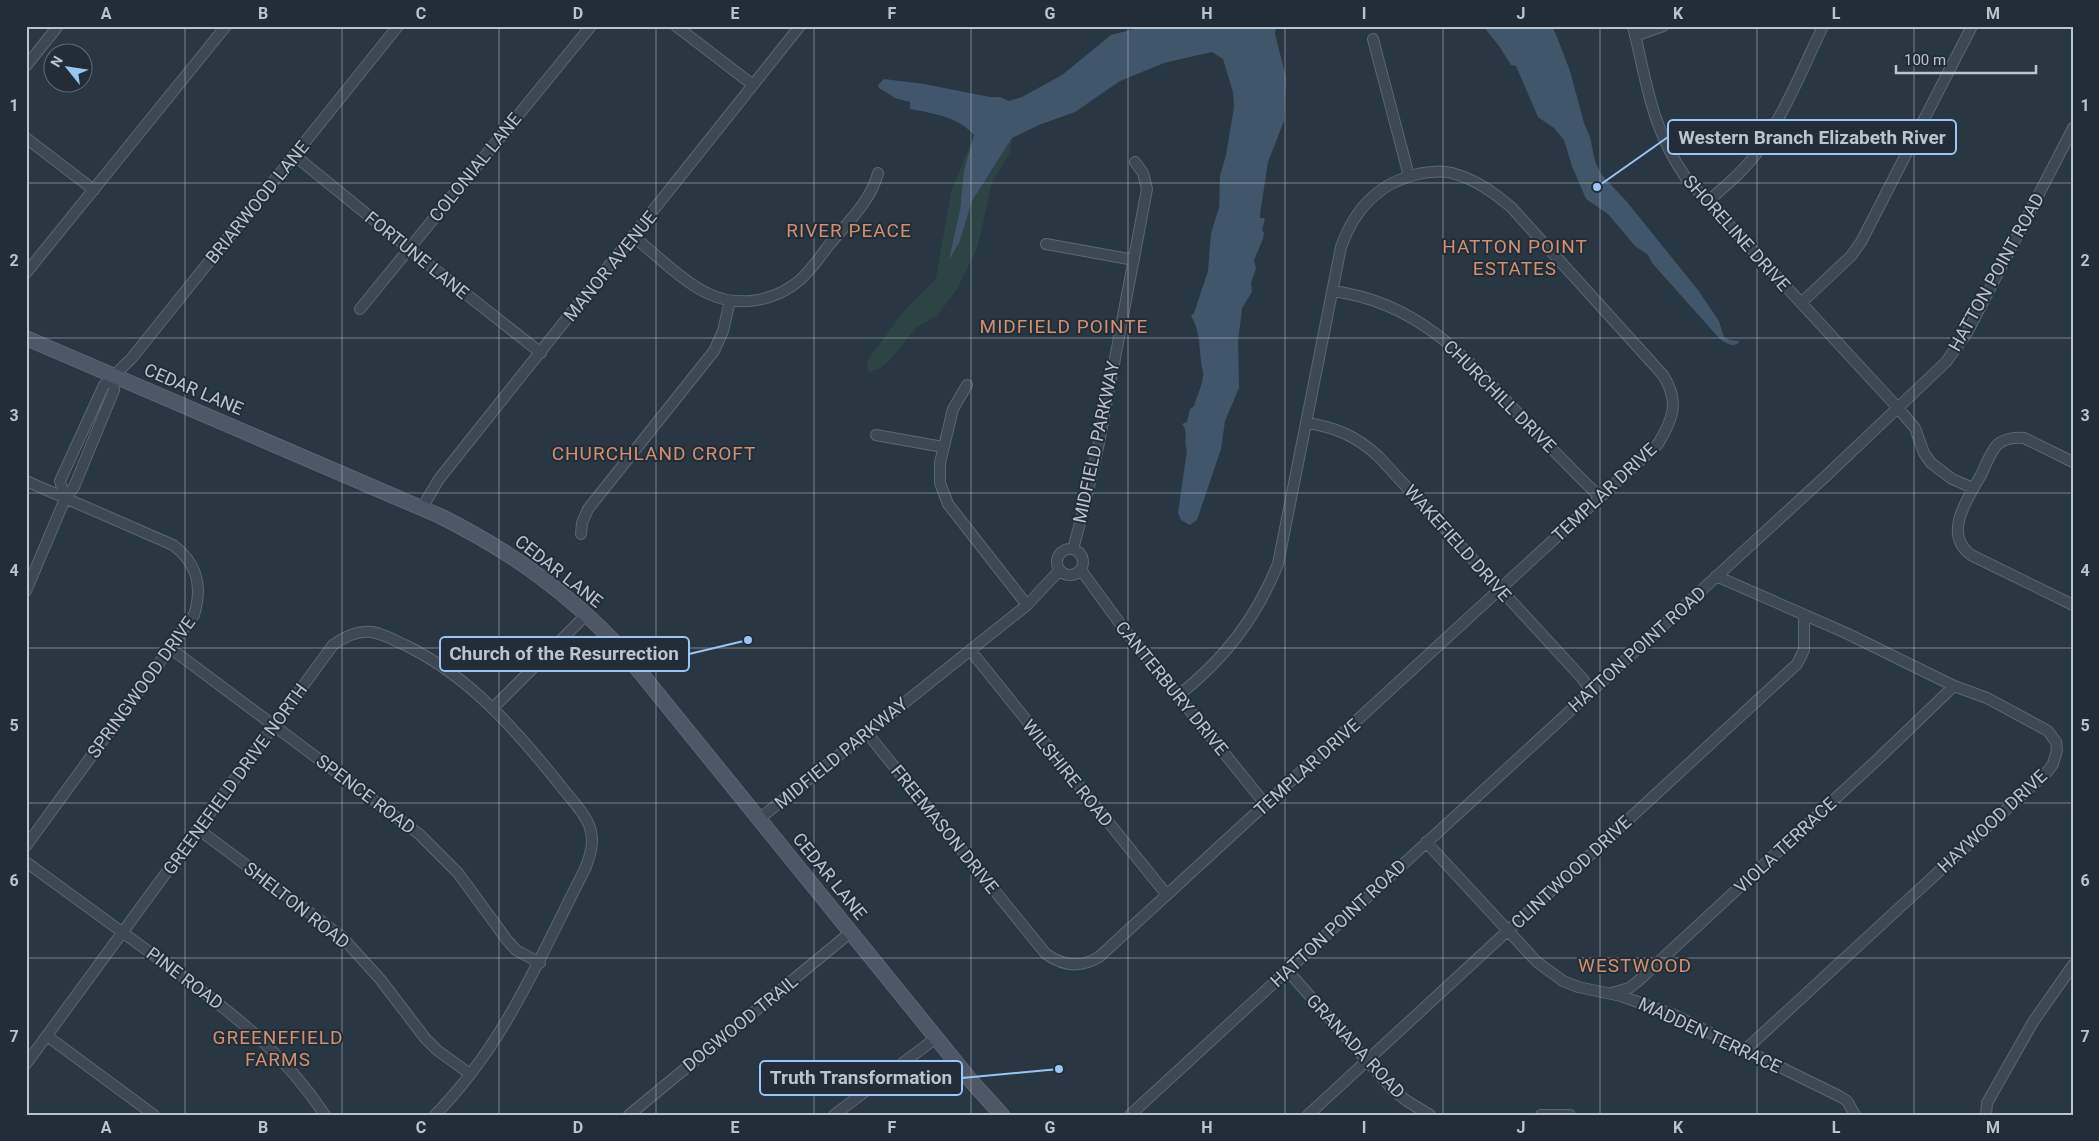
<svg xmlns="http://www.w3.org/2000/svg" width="2099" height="1141" font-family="Roboto,sans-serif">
<rect width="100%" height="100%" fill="#293742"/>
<!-- green -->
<path fill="#2c4544" d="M974 135 964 170 960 210 950 258 972 201 1012 138 1010 152 992 183 977 248 957 289 937 316 917 327 888 362 879 369 868 372 867 361 905 310 936 279 951 192Z"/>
<!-- water -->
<path fill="#40566a" d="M1145 26H1276L1275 34 1286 77 1284 121 1268 162 1260 214V218H1265L1262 231 1264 232 1263 239 1254 260 1256 268 1251 283 1252 292 1242 308 1241 318 1238 340 1239 388 1225 421 1221 449 1197 520 1190 525 1181 520 1178 513 1187 450C1183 442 1189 432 1182 424L1187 422 1190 409 1194 406C1197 396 1202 386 1203 376 1204 371 1201 366 1201 361 1199 345 1200 330 1191 316L1194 313 1208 271 1211 233 1219 208 1220 176 1226 155 1234 107 1233 92 1223 59 1212 52 1164 63 1120 81 1075 112 1039 125 1012 138 972 201 959 243 949 260 960 210 964 170 974 135C959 117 932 113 910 109V102L895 98 879 88 878 85 884 79 924 84 990 97H1000L1009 101 1022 97 1062 75 1111 35Z
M1483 26H1551L1555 32 1570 71 1584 123 1590 137 1595 161 1601 174 1627 202 1698 290 1719 321 1724 337 1730 340 1740 341C1734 349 1725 343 1719 338L1652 263 1648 255 1635 246 1608 214 1586 199 1572 166 1564 140 1554 128 1538 117 1516 66 1511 65 1499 46Z"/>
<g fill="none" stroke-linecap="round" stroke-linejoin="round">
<defs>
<path id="minor" d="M676 26 753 85
M1633 26C1647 84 1651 127 1686 178L1898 408 1915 428 1924 453 1931 463 1952 479 1973 488
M1635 36 1663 26
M1373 39 1409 176
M26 66 58 26
M26 138 94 190
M294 155 428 264 541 353
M1707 202C1727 185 1747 168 1761 147 1786 110 1804 66 1823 26
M634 237C654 253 685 283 707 293 737 308 774 302 800 280 811 270 820 257 829 245 847 223 871 201 878 173
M1046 244 1134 260
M26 273 226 26
M1333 291C1422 303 1469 361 1527 423 1551 448 1575 473 1600 497
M1801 303 1851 256 1861 242 1972 26
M360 309 591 26
M967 385 953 409 940 463V483L948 504 1027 605
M1307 423C1335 427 1356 436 1378 456L1582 678 1591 691
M876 435 943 447
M2073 462 2024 438C2015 437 2006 438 1998 444 1990 452 1986 465 1981 475 1968 498 1942 534 1971 555L2073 605
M26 481 173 545C197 563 203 586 194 615L26 846
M65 499 60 481 104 385 131 359 398 26
M422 508 439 479 800 26
M581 534 582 523 588 509 714 351 723 331 730 301
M1057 562a13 13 0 1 1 26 0a13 13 0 1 1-26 0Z
M1073 549 1084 508 1099 443 1147 189 1143 173 1135 162
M1081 570 1124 629 1266 805
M1716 576 1846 633 1954 686 1987 698 2048 731 2056 742 2057 750 2053 764 2048 771 1745 1050
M26 591 65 499 74 487 114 390 113 375
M170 648 419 834 458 873 507 940 516 950 540 963
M970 650 1167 895
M493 708 587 614
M867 733 1046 954C1063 966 1081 968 1099 957L1658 444C1673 419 1680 402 1663 375L1511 207C1493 192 1475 179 1452 173 1441 170 1428 172 1418 174 1378 183 1354 210 1341 247L1278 564C1255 620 1225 658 1178 696
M759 819 1027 605 1059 571
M198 829 341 936 380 979 425 1038 437 1050 470 1074
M1426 842 1537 962 1563 981 1578 987 1621 996 1674 1015 1839 1096 1847 1101 1855 1115
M26 862C70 894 115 927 159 959 225 1008 278 1045 325 1115
M1287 970 1393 1090 1407 1101 1430 1115
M1612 993 1629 988 1637 982 1878 759 1954 686
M47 1036 154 1115
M26 1064 333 645C345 636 357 630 372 632 384 634 396 641 407 646 470 677 517 731 560 785 569 797 583 810 589 825 595 840 591 854 585 869 540 956 506 1043 435 1115
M629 1115 851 932
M834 1115 936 1038
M1130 1115 1827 475 1946 362 1968 331 2073 128
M1308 1115 1797 664 1804 650V615
M1541 1115H1570
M1986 1115 1987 1103 2033 1022 2073 965"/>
<path id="secondary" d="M26 338 440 516C512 552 569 593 623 651L972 1082 1002 1115"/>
</defs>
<!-- minor casing -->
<use href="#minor" stroke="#5c666f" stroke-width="12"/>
<!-- secondary casing -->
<use href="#secondary" stroke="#5c666f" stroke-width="16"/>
<!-- minor -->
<use href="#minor" stroke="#3d4852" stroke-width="10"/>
<!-- secondary -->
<use href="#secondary" stroke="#4c5865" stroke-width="14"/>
</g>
<!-- grid -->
<path fill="none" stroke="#bbc3cc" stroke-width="1" stroke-opacity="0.55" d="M185 26V1115M342 26V1115M499 26V1115M656 26V1115M814 26V1115M971 26V1115M1128 26V1115M1285 26V1115M1443 26V1115M1600 26V1115M1757 26V1115M1914 26V1115M26 183H2073M26 338H2073M26 493H2073M26 648H2073M26 803H2073M26 958H2073"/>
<g text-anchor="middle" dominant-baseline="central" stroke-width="4" stroke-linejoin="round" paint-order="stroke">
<!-- street labels -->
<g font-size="18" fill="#bbc3cc" stroke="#222d37">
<text transform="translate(475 167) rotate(-51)">COLONIAL LANE</text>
<text transform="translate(257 202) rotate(-51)">BRIARWOOD LANE</text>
<text transform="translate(1737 233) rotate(48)">SHORELINE DRIVE</text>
<text transform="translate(417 255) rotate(39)">FORTUNE LANE</text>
<text transform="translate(610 266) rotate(-51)">MANOR AVENUE</text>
<text transform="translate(1996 272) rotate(-61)">HATTON POINT ROAD</text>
<text transform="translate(194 389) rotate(23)">CEDAR LANE</text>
<text transform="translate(1500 396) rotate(45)">CHURCHILL DRIVE</text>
<text transform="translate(1096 442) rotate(-78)">MIDFIELD PARKWAY</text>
<text transform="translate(1604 492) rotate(-43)">TEMPLAR DRIVE</text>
<text transform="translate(1458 543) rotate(48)">WAKEFIELD DRIVE</text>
<text transform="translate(559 571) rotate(38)">CEDAR LANE</text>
<text transform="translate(1637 649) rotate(-42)">HATTON POINT ROAD</text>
<text transform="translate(141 687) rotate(-54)">SPRINGWOOD DRIVE</text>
<text transform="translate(1172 688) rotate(51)">CANTERBURY DRIVE</text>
<text transform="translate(841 753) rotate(-39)">MIDFIELD PARKWAY</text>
<text transform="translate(1307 767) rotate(-42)">TEMPLAR DRIVE</text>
<text transform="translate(1068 773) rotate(51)">WILSHIRE ROAD</text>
<text transform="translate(235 779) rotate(-54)">GREENEFIELD DRIVE NORTH</text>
<text transform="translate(366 794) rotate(37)">SPENCE ROAD</text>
<text transform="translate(1992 821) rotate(-43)">HAYWOOD DRIVE</text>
<text transform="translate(945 829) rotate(51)">FREEMASON DRIVE</text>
<text transform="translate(1785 845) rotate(-43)">VIOLA TERRACE</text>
<text transform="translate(1571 872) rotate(-43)">CLINTWOOD DRIVE</text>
<text transform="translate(830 876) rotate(51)">CEDAR LANE</text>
<text transform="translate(297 905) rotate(38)">SHELTON ROAD</text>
<text transform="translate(1338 923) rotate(-43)">HATTON POINT ROAD</text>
<text transform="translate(185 978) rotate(37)">PINE ROAD</text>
<text transform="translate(740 1023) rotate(-39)">DOGWOOD TRAIL</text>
<text transform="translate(1710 1035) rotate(25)">MADDEN TERRACE</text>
<text transform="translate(1356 1046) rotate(47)">GRANADA ROAD</text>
</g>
<!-- neighbourhood labels -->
<g font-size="19" letter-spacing="1" fill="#d09071" stroke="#222d37">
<text x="849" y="230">RIVER PEACE</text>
<text x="1515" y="246">HATTON POINT<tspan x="1515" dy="22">ESTATES</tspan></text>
<text x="1064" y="326">MIDFIELD POINTE</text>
<text x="654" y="453">CHURCHLAND CROFT</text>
<text x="1635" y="965">WESTWOOD</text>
<text x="278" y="1037">GREENEFIELD<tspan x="278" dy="22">FARMS</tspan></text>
</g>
</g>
<!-- callouts -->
<path fill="none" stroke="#99c6f2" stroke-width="2" d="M1597 187L1668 137M748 640L689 654M1059 1069L962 1078"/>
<g fill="#99c6f2" stroke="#222d37" stroke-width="2">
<circle cx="1597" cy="187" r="5"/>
<circle cx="748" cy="640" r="5"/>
<circle cx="1059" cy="1069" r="5"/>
</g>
<g fill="#222d37" stroke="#99c6f2" stroke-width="2">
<rect x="1668" y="120" width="288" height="34" rx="5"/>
<rect x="440" y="637" width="249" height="34" rx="5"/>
<rect x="760" y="1061" width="202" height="34" rx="5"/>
</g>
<g font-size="19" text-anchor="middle" font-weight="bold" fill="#bbc3cc">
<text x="1812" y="144">Western Branch Elizabeth River</text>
<text x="564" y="660">Church of the Resurrection</text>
<text x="861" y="1084">Truth Transformation</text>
</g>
<!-- border -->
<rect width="2099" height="1141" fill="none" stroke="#222d37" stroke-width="55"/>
<!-- north arrow -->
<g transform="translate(68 68) rotate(300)"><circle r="24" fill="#222d37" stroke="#5f6973"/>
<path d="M0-4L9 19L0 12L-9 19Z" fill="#99c6f2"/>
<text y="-8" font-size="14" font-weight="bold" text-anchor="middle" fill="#bbc3cc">N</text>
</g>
<!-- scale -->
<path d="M1896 65v8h140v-8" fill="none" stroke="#bbc3cc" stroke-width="2.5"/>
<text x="1904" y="65" font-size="15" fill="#bbc3cc" stroke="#222d37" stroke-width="4" paint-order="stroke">100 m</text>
<rect x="28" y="28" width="2044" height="1086" fill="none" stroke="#bbc3cc" stroke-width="2"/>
<g font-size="16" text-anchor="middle" font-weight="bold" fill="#bbc3cc">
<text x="106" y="19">A</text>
<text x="263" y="19">B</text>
<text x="421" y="19">C</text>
<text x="578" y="19">D</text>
<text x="735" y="19">E</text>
<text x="892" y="19">F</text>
<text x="1050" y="19">G</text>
<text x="1207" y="19">H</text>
<text x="1364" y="19">I</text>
<text x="1521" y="19">J</text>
<text x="1678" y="19">K</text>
<text x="1836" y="19">L</text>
<text x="1993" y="19">M</text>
<text x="14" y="111">1</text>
<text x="2085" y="111">1</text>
<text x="14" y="266">2</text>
<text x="2085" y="266">2</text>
<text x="14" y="421">3</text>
<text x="2085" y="421">3</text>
<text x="14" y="576">4</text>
<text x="2085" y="576">4</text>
<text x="14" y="731">5</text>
<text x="2085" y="731">5</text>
<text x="14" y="886">6</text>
<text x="2085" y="886">6</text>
<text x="14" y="1042">7</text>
<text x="2085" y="1042">7</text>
<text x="106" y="1133">A</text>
<text x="263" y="1133">B</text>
<text x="421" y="1133">C</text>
<text x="578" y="1133">D</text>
<text x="735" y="1133">E</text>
<text x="892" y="1133">F</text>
<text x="1050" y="1133">G</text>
<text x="1207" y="1133">H</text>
<text x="1364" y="1133">I</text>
<text x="1521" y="1133">J</text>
<text x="1678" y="1133">K</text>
<text x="1836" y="1133">L</text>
<text x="1993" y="1133">M</text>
</g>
</svg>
